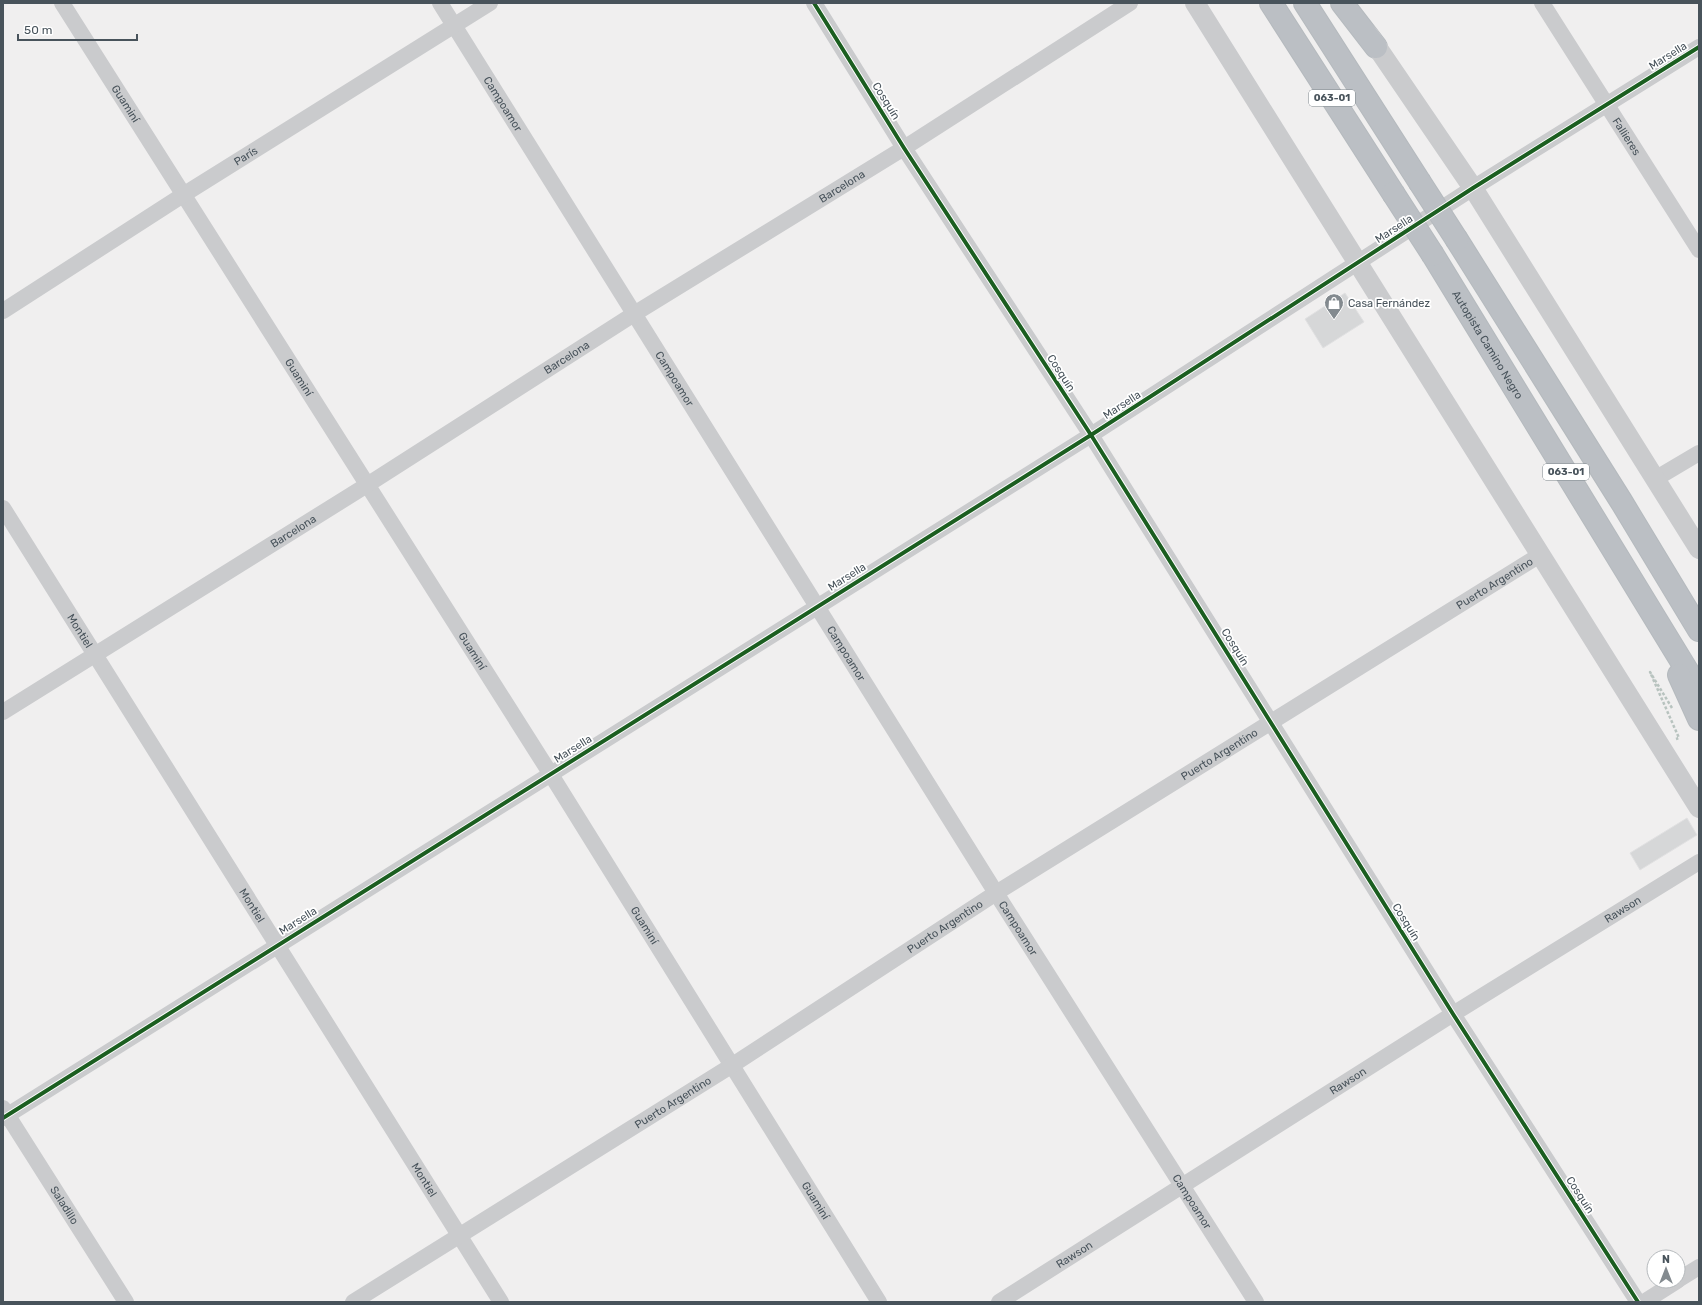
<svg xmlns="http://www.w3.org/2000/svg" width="1702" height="1305" font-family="Rubik,sans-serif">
<rect width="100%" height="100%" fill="#f0efef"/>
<!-- building -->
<path fill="#d6d7d8" stroke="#e1e1e2" d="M1345 293 1364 322 1323 348 1305 319Z
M1687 818 1697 835 1640 870 1630 853Z"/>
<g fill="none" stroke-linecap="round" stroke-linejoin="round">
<defs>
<g id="motorway">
<path d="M1271 3 1393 193"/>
<path d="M1305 3 1419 181"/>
<path d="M1342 3 1376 47"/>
<path d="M1457 240 1621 501 1699 630"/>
<path id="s10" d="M1433 255 1699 690"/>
<path d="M1679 675 1699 719"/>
</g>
</defs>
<!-- motorway casing -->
<use href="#motorway" stroke="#b5babe" stroke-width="24"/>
<!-- path -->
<path stroke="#b8c3bf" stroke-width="2.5" stroke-dasharray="3 2" stroke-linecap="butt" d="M1672 708 1650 672 1679 738 1676 739"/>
<!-- minor -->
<g stroke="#cacbcd" stroke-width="16">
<path id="s1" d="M62 3 550 773 879 1302"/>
<path id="s2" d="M440 3 996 893 1256 1302"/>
<path d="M814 3 904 148 1091 435 1453 1014 1638 1302"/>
<path id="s3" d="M1542 3 1699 250"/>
<path id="s4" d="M3 311 183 195 490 3"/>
<path d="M1655 479 1699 453"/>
<path id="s5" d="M3 508 501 1302"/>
<path id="s6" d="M3 712 367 485 634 314 904 148 1130 3"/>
<path id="s7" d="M3 1108 126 1302"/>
<path d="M3 1118 1091 435 1473 188 1699 47"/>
<path d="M1678 1280 1699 1267"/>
<path id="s8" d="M353 1302 731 1066 996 893 1540 555"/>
<path id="s9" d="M999 1302 1453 1014 1699 862"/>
<path d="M1644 1302 1677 1281"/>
</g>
<!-- tertiary -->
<path stroke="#cacbcd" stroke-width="20" d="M1195 3 1699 808
M1368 34 1473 188 1699 549"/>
<!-- motorway -->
<use href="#motorway" stroke="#bbbfc4" stroke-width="22"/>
<defs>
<path id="motorway-bridge" d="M1419 181 1457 240
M1393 193 1433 255"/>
</defs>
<!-- motorway-bridge casing -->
<use href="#motorway-bridge" stroke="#b5babe" stroke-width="24" stroke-linecap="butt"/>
<!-- motorway-bridge -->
<use href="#motorway-bridge" stroke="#bbbfc4" stroke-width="22"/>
<defs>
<path id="cycleway" d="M814 3 904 148 1091 435 1453 1014 1638 1302
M3 1118 1091 435 1473 188 1699 47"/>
</defs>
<!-- cycleway casing -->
<use href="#cycleway" stroke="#fff" stroke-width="6"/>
<!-- cycleway -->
<use href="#cycleway" stroke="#1b5e20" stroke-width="4"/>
</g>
<!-- icons -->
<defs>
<symbol id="shop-pin" viewBox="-11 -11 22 30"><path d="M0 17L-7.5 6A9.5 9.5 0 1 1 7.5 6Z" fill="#838a8f" stroke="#fff"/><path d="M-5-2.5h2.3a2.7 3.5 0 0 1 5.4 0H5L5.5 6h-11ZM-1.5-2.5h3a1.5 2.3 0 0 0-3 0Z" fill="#fff"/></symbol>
</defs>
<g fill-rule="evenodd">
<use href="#shop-pin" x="1323" y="292" width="22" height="30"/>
</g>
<g text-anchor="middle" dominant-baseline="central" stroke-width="3.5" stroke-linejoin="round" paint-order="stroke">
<!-- shield labels -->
<g fill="#fff" stroke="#7f878c" stroke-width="1">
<rect x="1309" y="90" width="46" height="16" rx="3"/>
<rect x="1543" y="464" width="46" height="16" rx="3"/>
</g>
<g font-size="10" font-weight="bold" fill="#48535b">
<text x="1332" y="98">063-01</text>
<text x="1566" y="472">063-01</text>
</g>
<!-- street labels -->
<g font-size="11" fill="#48535b" stroke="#fff">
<text transform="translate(1668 56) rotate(-32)">Marsella</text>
<text transform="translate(886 101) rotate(58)">Cosquín</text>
<text stroke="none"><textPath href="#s1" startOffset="119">Guaminí</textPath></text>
<text stroke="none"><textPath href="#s2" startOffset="119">Campoamor</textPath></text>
<text stroke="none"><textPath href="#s3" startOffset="158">Fallieres</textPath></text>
<text stroke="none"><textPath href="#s4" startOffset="288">París</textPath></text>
<text stroke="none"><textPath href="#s6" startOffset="990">Barcelona</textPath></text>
<text transform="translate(1394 229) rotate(-33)">Marsella</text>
<text stroke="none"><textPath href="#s10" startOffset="105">Autopista Camino Negro</textPath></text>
<text stroke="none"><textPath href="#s6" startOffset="666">Barcelona</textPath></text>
<text transform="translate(1061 373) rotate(57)">Cosquín</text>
<text stroke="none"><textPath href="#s1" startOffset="443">Guaminí</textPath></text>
<text stroke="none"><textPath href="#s2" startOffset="443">Campoamor</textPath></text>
<text transform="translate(1122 405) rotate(-33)">Marsella</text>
<text stroke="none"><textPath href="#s6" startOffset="342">Barcelona</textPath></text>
<text transform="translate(847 577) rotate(-32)">Marsella</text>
<text stroke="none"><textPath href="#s8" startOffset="1349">Puerto Argentino</textPath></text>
<text stroke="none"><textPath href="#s5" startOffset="145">Montiel</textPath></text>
<text transform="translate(1235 647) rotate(58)">Cosquín</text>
<text stroke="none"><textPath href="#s1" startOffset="767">Guaminí</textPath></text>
<text stroke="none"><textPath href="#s2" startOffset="767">Campoamor</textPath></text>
<text transform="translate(573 749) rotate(-32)">Marsella</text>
<text stroke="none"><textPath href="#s8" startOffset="1025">Puerto Argentino</textPath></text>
<text stroke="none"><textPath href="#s5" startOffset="469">Montiel</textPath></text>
<text stroke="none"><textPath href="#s9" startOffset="737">Rawson</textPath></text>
<text transform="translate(298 921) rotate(-32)">Marsella</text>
<text transform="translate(1406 922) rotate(58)">Cosquín</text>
<text stroke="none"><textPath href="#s1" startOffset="1091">Guaminí</textPath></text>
<text stroke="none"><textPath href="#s8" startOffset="701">Puerto Argentino</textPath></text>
<text stroke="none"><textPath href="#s2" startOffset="1091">Campoamor</textPath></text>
<text stroke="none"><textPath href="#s9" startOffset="413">Rawson</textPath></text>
<text stroke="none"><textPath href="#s8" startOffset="377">Puerto Argentino</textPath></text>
<text stroke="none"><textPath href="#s5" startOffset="793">Montiel</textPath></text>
<text transform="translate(1580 1195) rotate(57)">Cosquín</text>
<text stroke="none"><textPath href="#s1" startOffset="1415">Guaminí</textPath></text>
<text stroke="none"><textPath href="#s2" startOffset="1415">Campoamor</textPath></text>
<text stroke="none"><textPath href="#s7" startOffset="115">Saladillo</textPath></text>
<text stroke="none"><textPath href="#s9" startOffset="89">Rawson</textPath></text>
</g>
<!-- poi labels -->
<g font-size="11" fill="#48535b" stroke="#fff" text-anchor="start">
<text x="1348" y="303">Casa Fernández</text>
</g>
</g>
<!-- border -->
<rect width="1702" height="1305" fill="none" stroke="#48535b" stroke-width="8"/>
<!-- north arrow -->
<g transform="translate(1666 1269)"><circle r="19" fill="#ffffff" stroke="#b6babd"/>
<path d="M0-3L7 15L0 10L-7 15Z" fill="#838a8f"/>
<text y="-6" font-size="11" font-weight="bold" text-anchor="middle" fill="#48535b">N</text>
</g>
<!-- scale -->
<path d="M18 34v6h119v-6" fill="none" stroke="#48535b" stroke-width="2"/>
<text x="24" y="34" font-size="12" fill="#48535b" stroke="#ffffff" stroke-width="3" paint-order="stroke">50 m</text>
</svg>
